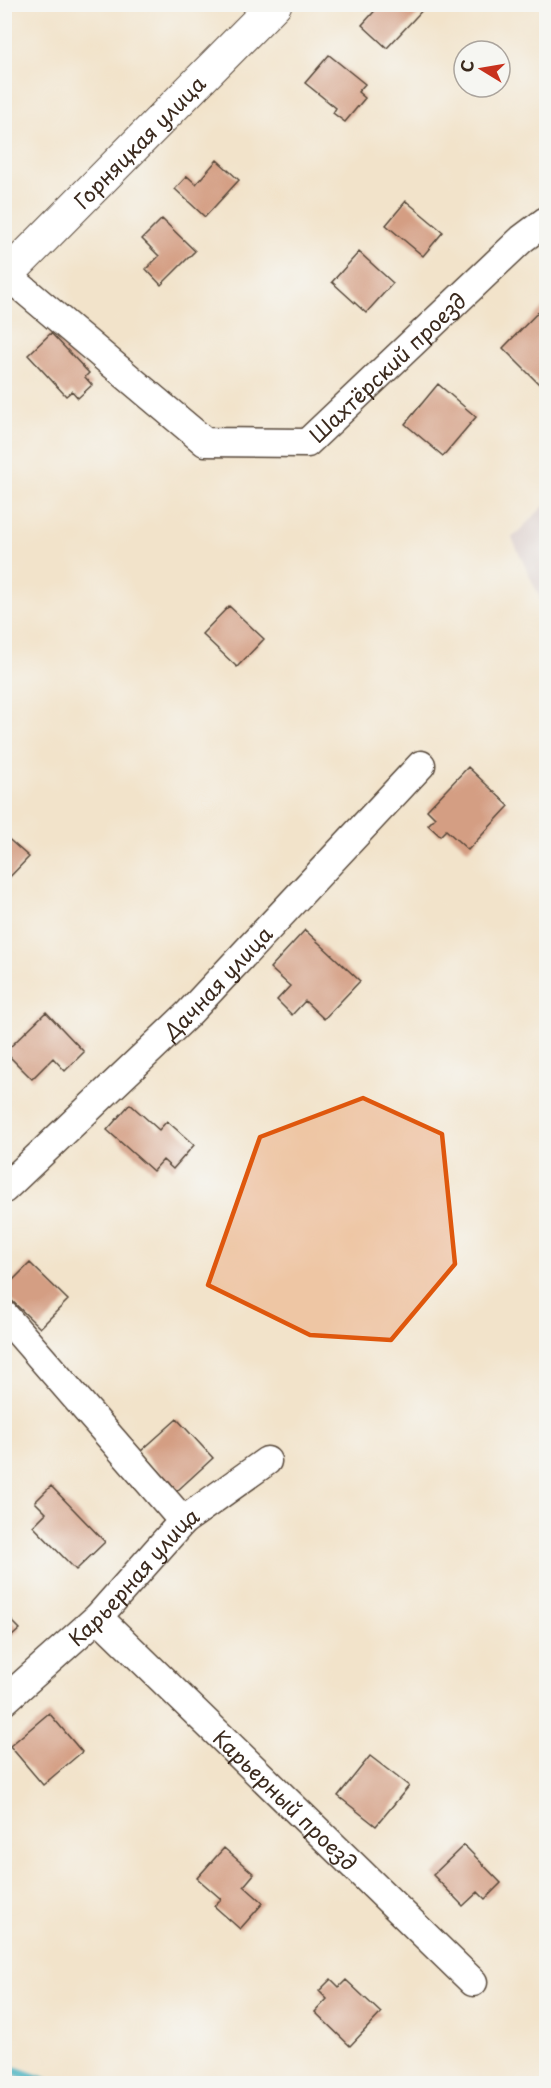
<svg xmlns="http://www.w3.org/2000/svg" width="551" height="2088" font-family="'Playpen Sans',sans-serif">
<rect width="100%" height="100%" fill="#f6f6f2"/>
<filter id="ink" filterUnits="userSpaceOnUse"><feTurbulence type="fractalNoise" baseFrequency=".0167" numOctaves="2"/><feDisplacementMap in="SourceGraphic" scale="12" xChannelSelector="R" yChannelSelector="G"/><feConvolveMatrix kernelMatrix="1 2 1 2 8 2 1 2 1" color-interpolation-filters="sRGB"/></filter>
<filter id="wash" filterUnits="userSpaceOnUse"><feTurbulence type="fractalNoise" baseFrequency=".008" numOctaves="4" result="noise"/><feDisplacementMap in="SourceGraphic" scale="24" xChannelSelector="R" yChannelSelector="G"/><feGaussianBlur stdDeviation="1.35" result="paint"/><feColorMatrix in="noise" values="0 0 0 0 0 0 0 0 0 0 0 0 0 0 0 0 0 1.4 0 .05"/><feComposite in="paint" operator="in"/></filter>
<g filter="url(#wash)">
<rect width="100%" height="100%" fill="#f2e3ca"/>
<!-- industrial -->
<path fill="#d1bfbe" d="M546 504V611L512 538Z"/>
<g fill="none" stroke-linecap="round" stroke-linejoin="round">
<!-- stream -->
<path stroke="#42b0bf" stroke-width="9" d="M4 2067 52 2084"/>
</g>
<g id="blocks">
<!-- building -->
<path fill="#d49e83" d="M381 4H428L387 48 362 25Z
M329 55 365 84 358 92 365 98 345 122 333 113 336 108 305 83Z
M217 160 239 180 205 217 175 189 187 176 196 184Z
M406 201 443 232 423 256 386 225Z
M162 219 195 251 161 285 146 269 159 256 142 239Z
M359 252 393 283 366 313 332 282Z
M546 304V391L503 348Z
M51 333 89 373 85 377 92 385 78 398 72 391 66 396 28 355Z
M438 384 476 417 443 456 405 424Z
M229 606 264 639 237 667 202 634Z
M468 767 509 806 468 850 446 830 440 836 428 825 435 818 427 810Z
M4 835 29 857 4 883Z
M305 930 360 981 324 1019 305 1001 292 1015 277 1000 290 986 270 968Z
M46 1012 84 1052 65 1071 53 1058 32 1079 5 1052Z
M130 1104 159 1130 167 1121 194 1145 173 1169 163 1160 153 1171 107 1130Z
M30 1263 68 1300 40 1328 4 1293V1289Z
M177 1419 213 1458 177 1491 141 1451Z
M51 1486 105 1542 76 1570 33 1526 46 1513 35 1502Z
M4 1613 20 1629 4 1643Z
M49 1713 82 1752 43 1785 10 1746Z
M370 1756 409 1786 376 1826 338 1796Z
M464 1845 501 1883 485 1899 478 1892 463 1906 433 1875Z
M224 1848 254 1874 244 1886 263 1903 240 1929 214 1906 221 1899 197 1878Z
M331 1979 339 1987 346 1980 381 2013 350 2046 315 2012 327 1999 319 1991Z"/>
</g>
</g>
<g filter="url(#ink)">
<use href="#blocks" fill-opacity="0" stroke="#564638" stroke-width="1.5"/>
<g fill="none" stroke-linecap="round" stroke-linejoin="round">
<defs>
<g id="street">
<path id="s1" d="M8 276 205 442 307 443 522 239 546 221"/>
<path id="s2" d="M4 1189 187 1015 421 765"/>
<path d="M4 1315 183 1521"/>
<path id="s3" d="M98 1617 473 1982"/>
<path id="s4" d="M4 1701 98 1617 183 1521 267 1461"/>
</g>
<g id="secondary">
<path id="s5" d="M4 278 275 4"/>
</g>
</defs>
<!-- street casing -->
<use href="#street" stroke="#564638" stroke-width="31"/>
<!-- secondary casing -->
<use href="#secondary" stroke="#564638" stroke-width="35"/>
<!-- street -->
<use href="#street" stroke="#fff" stroke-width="28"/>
<!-- secondary -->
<use href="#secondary" stroke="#fff" stroke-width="33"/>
</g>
</g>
<!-- marked area -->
<path fill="#df570d" fill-opacity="0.2" stroke="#df570d" stroke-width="4.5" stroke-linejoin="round" d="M363 1098 442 1134 455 1264 391 1340 310 1335 208 1285 260 1137Z"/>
<g text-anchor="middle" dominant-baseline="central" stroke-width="6" stroke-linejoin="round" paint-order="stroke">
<!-- street labels -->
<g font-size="21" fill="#3b2a1e" stroke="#f6f6f2">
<text stroke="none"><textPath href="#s5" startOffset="192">Горняцкая улица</textPath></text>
<text stroke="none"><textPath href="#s1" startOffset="470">Шахтёрский проезд</textPath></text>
<text stroke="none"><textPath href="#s2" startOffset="297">Дачная улица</textPath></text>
<text stroke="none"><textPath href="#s4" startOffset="180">Карьерная улица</textPath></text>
<text stroke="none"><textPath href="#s3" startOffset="262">Карьерный проезд</textPath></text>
</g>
</g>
<!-- margin -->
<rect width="551" height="2088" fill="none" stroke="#f6f6f2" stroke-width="24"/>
<!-- north arrow -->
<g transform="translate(482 69) rotate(281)"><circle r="28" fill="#f6f6f2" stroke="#aba49d" stroke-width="1.5"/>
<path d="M0-4.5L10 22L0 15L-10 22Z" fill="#c8321e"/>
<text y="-9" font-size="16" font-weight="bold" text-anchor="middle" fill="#3b2a1e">С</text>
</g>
</svg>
